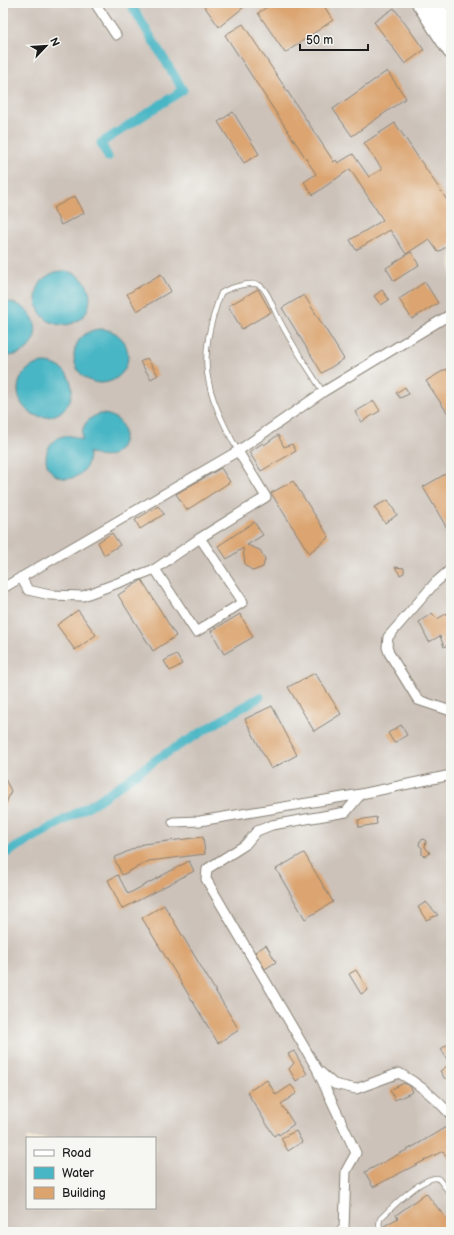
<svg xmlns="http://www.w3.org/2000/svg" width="454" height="1235" font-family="'Balsamiq Sans',sans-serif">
<rect width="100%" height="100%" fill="#f6f6f2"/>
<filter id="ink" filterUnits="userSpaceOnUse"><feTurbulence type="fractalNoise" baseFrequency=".025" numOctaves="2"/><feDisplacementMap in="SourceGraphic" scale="8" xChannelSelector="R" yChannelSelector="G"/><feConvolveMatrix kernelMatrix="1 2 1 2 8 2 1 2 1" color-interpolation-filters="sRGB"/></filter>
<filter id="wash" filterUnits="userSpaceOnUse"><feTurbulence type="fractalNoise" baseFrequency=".012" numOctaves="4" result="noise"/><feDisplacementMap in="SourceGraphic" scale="16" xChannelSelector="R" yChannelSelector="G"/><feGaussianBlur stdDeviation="0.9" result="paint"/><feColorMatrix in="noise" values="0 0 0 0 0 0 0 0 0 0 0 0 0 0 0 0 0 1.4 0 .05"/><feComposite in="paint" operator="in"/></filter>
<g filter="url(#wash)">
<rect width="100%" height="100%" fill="#f2e5ce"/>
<!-- industrial -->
<path fill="#ccc2b9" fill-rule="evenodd" d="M3 3H451V1232H3ZM27 1138H155V1208H27Z"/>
<!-- water -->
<path fill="#49b6c5" stroke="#326970" d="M36 298a27 27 0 1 1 54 0a27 27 0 1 1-54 0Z
M10 302C48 311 42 358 3 356V303Z
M74 356a27 27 0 1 1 54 0a27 27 0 1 1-54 0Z
M18 390a27 27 0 1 1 54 0a27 27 0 1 1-54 0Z
M99 414C141 413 125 474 89 452 89 462 87 470 77 476 72 479 65 479 59 477 32 465 51 422 82 440 81 427 86 419 99 414Z"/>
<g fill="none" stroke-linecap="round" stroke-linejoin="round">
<!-- canal -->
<path stroke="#49b6c5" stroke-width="9" d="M108 157 101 143 183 90 130 3
M3 855 99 800 160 757 260 697"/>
</g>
<g id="blocks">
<!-- building -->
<path fill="#dba46f" d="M202 3H249L219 27Z
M273 3H322L333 20 285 53 258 13Z
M394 8 424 50 405 64 374 22Z
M243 24 334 162 336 160 338 163 353 154 369 177 382 169 364 143 395 123 451 206V244L438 252 429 239 406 254 390 230 356 250 350 240 383 220 350 169 313 195 304 182 316 174 225 35Z
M387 71 406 98 352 136 333 109Z
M233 112 259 154 244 163 218 122Z
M75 196 84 213 61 225 53 208Z
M411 252 419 265 394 281 386 268Z
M161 274 171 291 137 311 127 294Z
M425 282 438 303 412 319 399 299Z
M258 289 271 312 242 329 228 306Z
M382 290 389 300 381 305 374 296Z
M304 295 344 359 322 373 282 308Z
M147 358 158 375 151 379 140 362Z
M446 369 451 376V418L426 381Z
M405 387 409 394 400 398 396 393Z
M374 401 380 411 361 422 355 412Z
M278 435 284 447 292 444 296 451 261 471 249 452 263 443 264 445Z
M221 468 230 482 187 510 176 494Z
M447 473 451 480V535L423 487Z
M293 481 329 537 309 553 271 493Z
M388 500 397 515 385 523 374 507Z
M158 506 164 514 140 529 135 520Z
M254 522 263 535 247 545 260 550 265 559 263 567 253 571 245 565 243 548 227 559 218 546Z
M112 533 120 545 104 555 98 542Z
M395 567 404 568V573L400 575Z
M142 580 176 636 153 651 118 595Z
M78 610 96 635 75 650 57 625Z
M451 611V634L447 636 450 644 444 647 440 636 429 642 419 622 432 613 437 619Z
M240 614 253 637 224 654 211 631Z
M176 654 182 664 170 671 164 661Z
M315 673 341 714 314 731 288 687Z
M272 706 297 755 271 769 245 719Z
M401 725 407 735 394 743 388 733Z
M3 775 11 791 3 811Z
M376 817 377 824 359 827 358 820Z
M203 837 205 854 149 861 122 875 114 858 143 844Z
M423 839 426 841 425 847 430 853 426 856 422 855V848L419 845 420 841Z
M304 853 333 902 305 919 276 869Z
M189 861 194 871 122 909 108 880 118 875 128 894Z
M426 902 438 915 426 920 418 907Z
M164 905 239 1030 218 1043 142 918Z
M266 945 276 962 265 969 255 952Z
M356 970 368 990 361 994 349 974Z
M451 1042V1075L445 1079 440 1071 450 1064 441 1049Z
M294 1051 307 1074 296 1081 289 1069 294 1063 288 1054Z
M267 1080 276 1095 291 1085 297 1093 281 1104 294 1124 279 1135 278 1133 274 1136 247 1092Z
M404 1083 411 1087 413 1092 395 1100 390 1090Z
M451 1124V1165L443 1151 373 1187 365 1172 416 1145Z
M296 1131 302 1142 288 1151 281 1138Z
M426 1193 451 1225V1232H387L384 1226 398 1218 396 1215Z"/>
</g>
</g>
<g filter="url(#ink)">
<use href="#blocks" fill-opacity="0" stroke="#878075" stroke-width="1"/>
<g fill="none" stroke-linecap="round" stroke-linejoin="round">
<defs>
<path id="service" d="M238 451C204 389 196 361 221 293 228 288 251 281 259 285 267 289 272 305 276 313 289 341 307 366 323 392
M383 1232 379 1225 380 1219C392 1207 422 1176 438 1178L451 1195"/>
<path id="minor" d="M95 3 116 35
M200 538 155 569 196 632 243 602 200 538 266 497 238 451
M451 569 435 583 388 637 387 647 389 653 418 700 451 711
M21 577 28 590 50 595 83 596 155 569
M3 588 238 451 323 392 451 314
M361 794 346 812 272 825 257 831 245 845 207 869 206 879 317 1069 334 1084 356 1089 399 1073C420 1084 435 1097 451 1115
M173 822 200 821 361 794 451 775
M318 1072 356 1153 346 1171 344 1229 339 1232"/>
<path id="trunk" d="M420 3 451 51
M434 3 451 28"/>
</defs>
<!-- service casing -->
<use href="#service" stroke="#878075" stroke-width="6"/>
<!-- minor casing -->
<use href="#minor" stroke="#878075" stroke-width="11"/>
<!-- trunk casing -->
<use href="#trunk" stroke="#878075" stroke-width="18"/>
<!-- service -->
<use href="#service" stroke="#fff" stroke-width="4.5"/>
<!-- minor -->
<use href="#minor" stroke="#fff" stroke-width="9"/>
<!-- trunk -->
<use href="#trunk" stroke="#fff" stroke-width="16"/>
</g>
</g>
<!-- margin -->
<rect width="454" height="1235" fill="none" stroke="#f6f6f2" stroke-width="16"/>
<!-- legend -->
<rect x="26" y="1137" width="130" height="72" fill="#f6f6f2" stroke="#9f9f9c"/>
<rect x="34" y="1150" width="20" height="6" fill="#ffffff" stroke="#9f9f9c"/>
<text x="62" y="1157" font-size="12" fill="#1c1c1c">Road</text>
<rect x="34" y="1167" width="20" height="12" fill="#49b6c5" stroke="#9f9f9c"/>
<text x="62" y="1177" font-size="12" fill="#1c1c1c">Water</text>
<rect x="34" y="1187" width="20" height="12" fill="#dba46f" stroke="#9f9f9c"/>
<text x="62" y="1197" font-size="12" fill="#1c1c1c">Building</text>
<!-- north arrow -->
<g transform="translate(46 46) rotate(65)" stroke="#f6f6f2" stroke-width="3" paint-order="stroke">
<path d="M0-3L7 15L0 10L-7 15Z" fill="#1c1c1c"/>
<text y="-6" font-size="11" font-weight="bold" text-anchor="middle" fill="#1c1c1c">N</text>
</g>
<!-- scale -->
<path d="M300 44v6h68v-6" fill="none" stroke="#1c1c1c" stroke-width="2"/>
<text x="306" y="44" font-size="12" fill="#1c1c1c" stroke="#f6f6f2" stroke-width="3" paint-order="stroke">50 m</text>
</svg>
